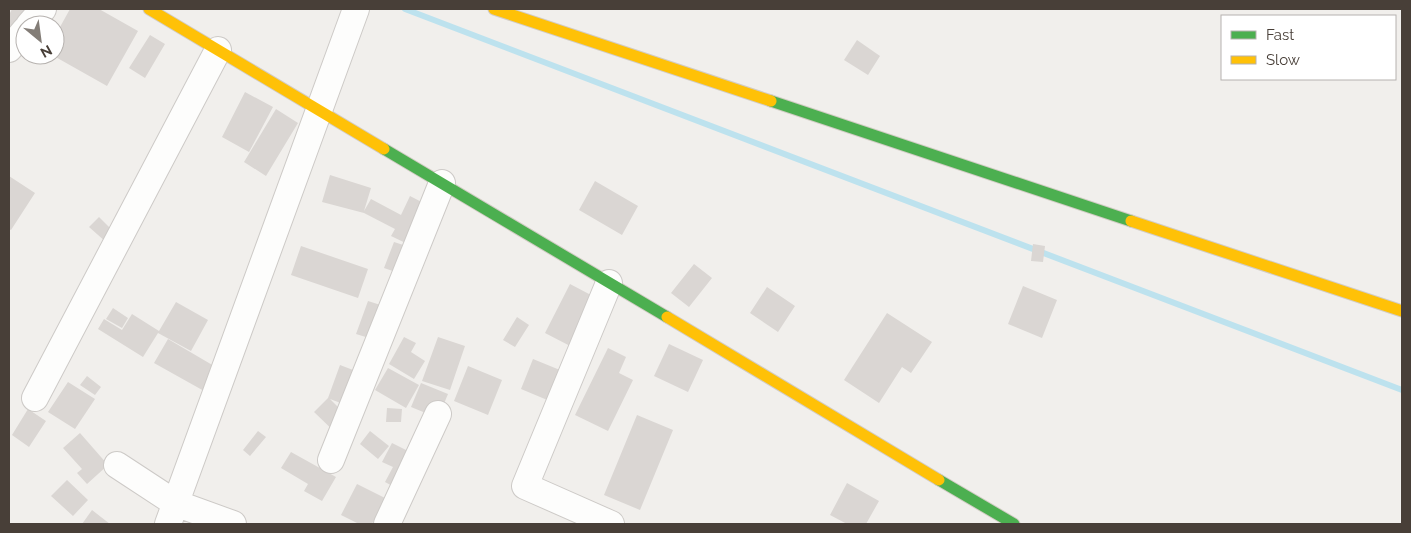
<svg xmlns="http://www.w3.org/2000/svg" width="1411" height="533" font-family="Raleway,sans-serif">
<rect width="100%" height="100%" fill="#f1efec"/>
<g fill="none" stroke-linecap="round" stroke-linejoin="round">
<!-- stream -->
<path stroke="#bde2ee" stroke-width="6" d="M405 9 1402 390"/>
</g>
<!-- building -->
<path fill="#dad6d3" d="M12 9H40L25 34 9 25V15Z
M70 9H99L138 31 107 86 52 55H55V36Z
M150 35 165 44 145 78 129 68Z
M857 40 880 56 868 75 844 60Z
M245 92 273 107 249 152 222 137Z
M276 109 298 123 266 176 244 162Z
M330 175 371 188 364 211 371 199 401 215 410 196 437 210 418 249 391 236 395 229 364 213 322 202Z
M9 176 35 193 11 230 9 229Z
M595 181 638 206 622 235 579 210Z
M99 217 115 233 106 242 89 227Z
M394 242 422 251 413 278 384 268Z
M1033 244 1045 246 1043 262 1031 261Z
M301 246 368 269 358 298 291 275Z
M694 264 712 278 689 307 671 293Z
M570 284 608 304 574 348 545 333Z
M1023 286 1057 300 1042 338 1008 324Z
M767 287 795 306 778 332 750 313Z
M368 301 393 309 382 342 356 334Z
M176 302 208 320 191 351 158 333 143 357 98 329 104 319 122 330 132 314 159 331Z
M113 308 128 318 122 328 106 319Z
M887 313 932 342 911 373 902 367 879 403 844 380Z
M517 317 529 325 515 347 503 340Z
M404 337 416 343 411 352 425 361 414 379 389 364Z
M438 337 465 346 450 390 422 381Z
M168 339 226 373 213 396 154 363Z
M669 344 703 360 688 392 654 376Z
M608 348 626 357 619 373 633 380 608 431 575 415Z
M533 359 577 377 564 407 521 389Z
M340 365 374 378 362 411 330 399 354 423 340 437 314 412 328 398Z
M468 366 502 380 488 415 454 401Z
M388 368 419 385 406 408 375 390Z
M87 376 101 387 95 395 80 385Z
M68 382 95 399 75 429 48 412Z
M421 383 448 394 438 418 411 407Z
M387 408 402 409 401 422H386Z
M28 409 46 421 29 447 12 435Z
M637 415 673 430 640 510 604 495Z
M258 431 266 437 250 456 243 450Z
M370 431 389 446 378 459 360 444Z
M80 433 108 465 87 484 77 473 82 469 63 448Z
M392 443 414 454 396 488 385 482 393 467 382 462Z
M291 452 336 477 322 501 304 491 308 484 281 468Z
M67 480 88 500 73 516 51 496Z
M847 483 879 501 866 524H847L830 515Z
M357 484 385 498 372 524H359L341 515Z
M92 510 110 524H82Z"/>
<g fill="none" stroke-linecap="round" stroke-linejoin="round">
<defs>
<path id="street" d="M29 25 43 9
M9 49 25 30
M609 283 525 486 611 524
M35 398 218 50
M331 460 442 183
M117 465 175 503 233 524
M168 524 356 9
M387 524 438 414"/>
<path id="fast" d="M771 101 1131 221
M384 149 667 317
M939 480 1014 524"/>
<path id="slow" d="M149 9 384 149
M494 9 771 101
M1131 221 1402 311
M667 317 939 480"/>
</defs>
<!-- street casing -->
<use href="#street" stroke="#cdcac7" stroke-width="28"/>
<!-- fast casing -->
<use href="#fast" stroke="#d2ccc4" stroke-width="13"/>
<!-- slow casing -->
<use href="#slow" stroke="#d2ccc4" stroke-width="13"/>
<!-- street -->
<use href="#street" stroke="#fdfdfc" stroke-width="26"/>
<!-- fast -->
<use href="#fast" stroke="#4caf50" stroke-width="11"/>
<!-- slow -->
<use href="#slow" stroke="#ffc107" stroke-width="11"/>
</g>
<!-- border -->
<rect width="1411" height="533" fill="none" stroke="#483f38" stroke-width="20"/>
<!-- legend -->
<rect x="1221" y="15" width="175" height="65" fill="#ffffff" stroke="#b6b2af"/>
<rect x="1231" y="31" width="25" height="8" fill="#4caf50" stroke="#b6b2af"/>
<text x="1266" y="40" font-size="15" fill="#483f38">Fast</text>
<rect x="1231" y="56" width="25" height="8" fill="#ffc107" stroke="#b6b2af"/>
<text x="1266" y="65" font-size="15" fill="#483f38">Slow</text>
<!-- north arrow -->
<g transform="translate(40 40) rotate(151)"><circle r="24" fill="#ffffff" stroke="#b6b2af"/>
<path d="M0-4L9 19L0 12L-9 19Z" fill="#837d77"/>
<text y="-8" font-size="14" font-weight="bold" text-anchor="middle" fill="#483f38">N</text>
</g>
</svg>
